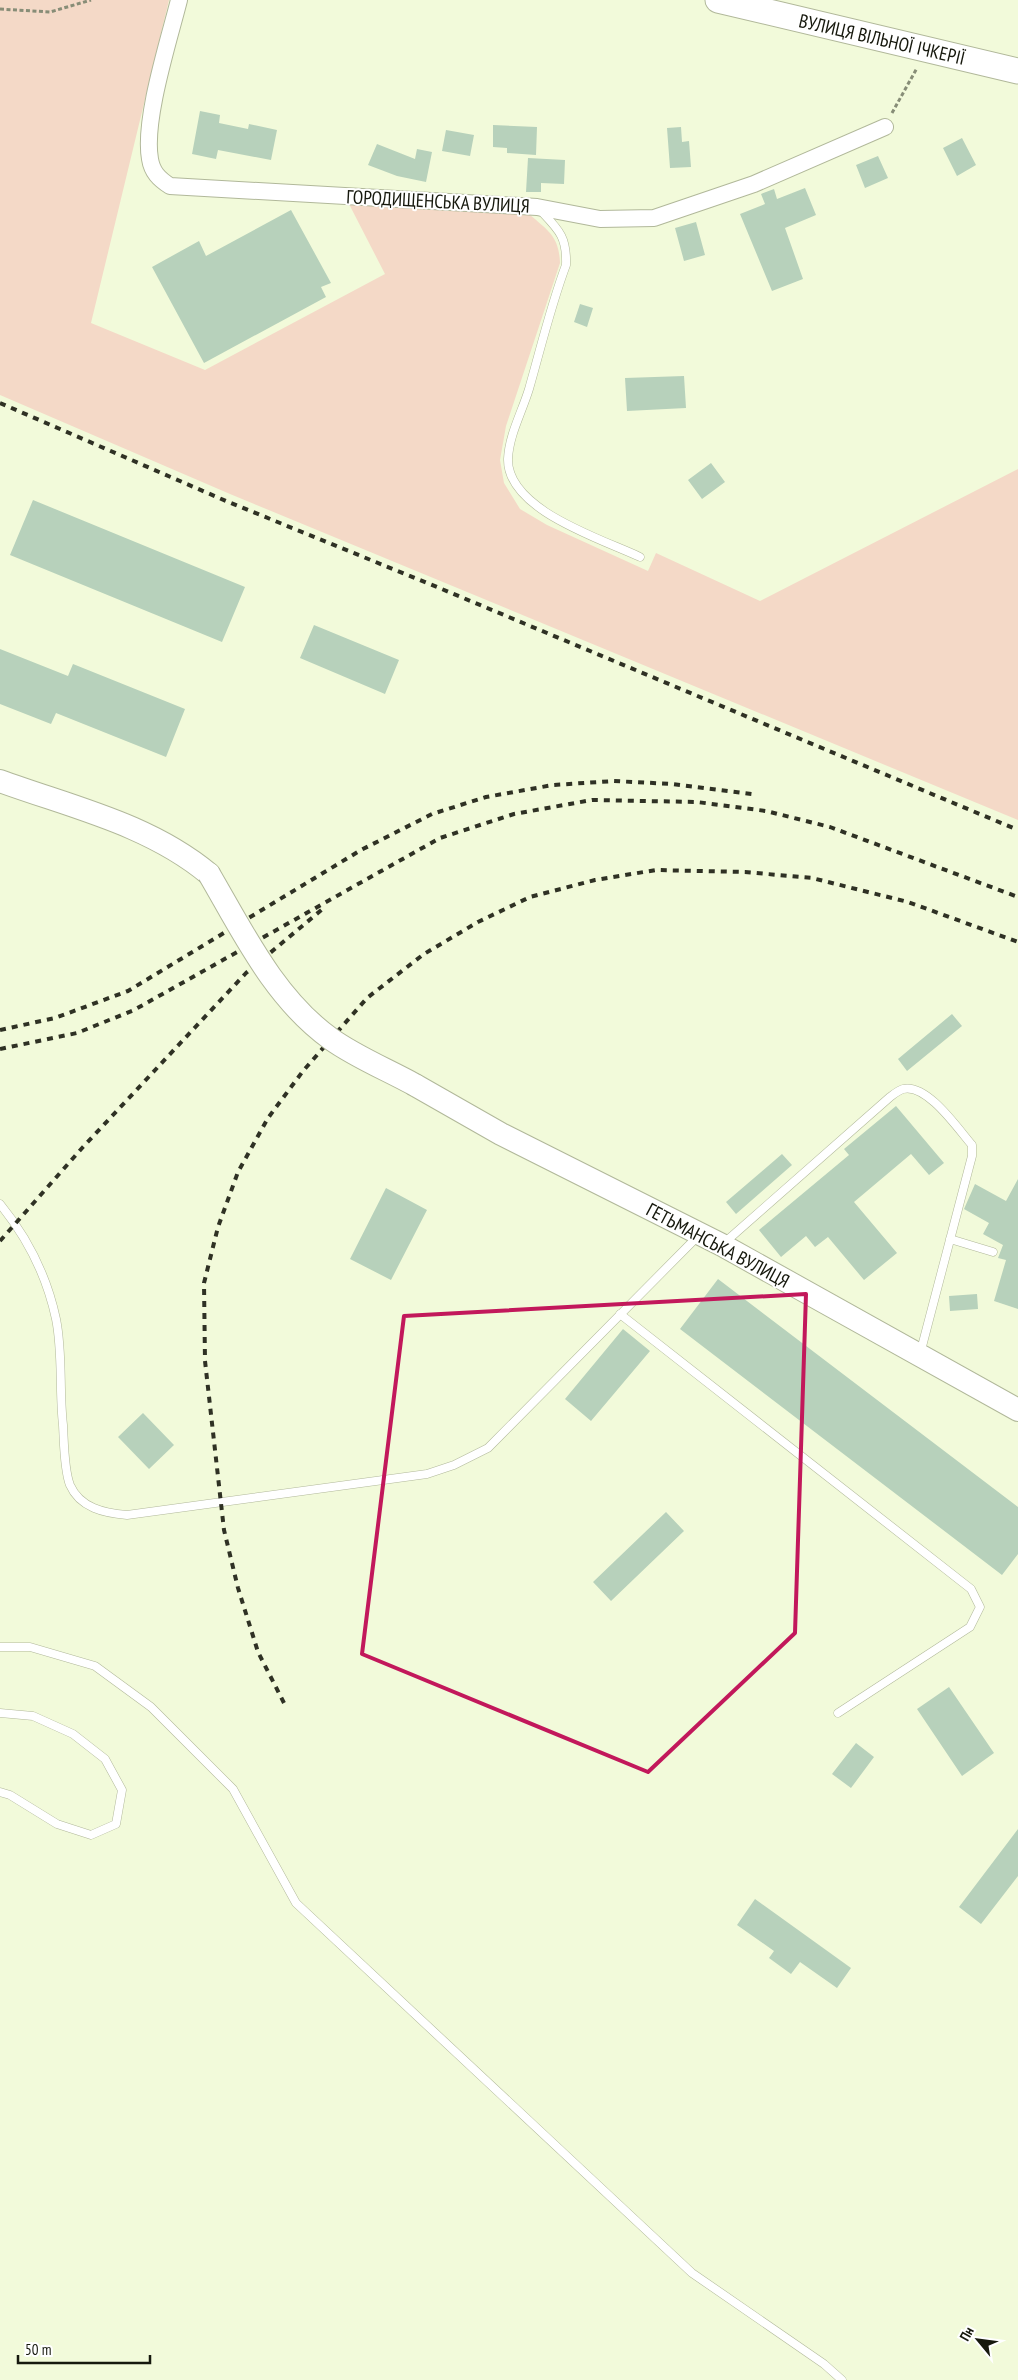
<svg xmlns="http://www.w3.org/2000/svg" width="1018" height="2380" font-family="'PT Sans Narrow',sans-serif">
<rect width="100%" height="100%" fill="#f2fada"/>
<!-- green -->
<path fill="#f4d9c7" d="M0 0H169L91 323 205 370 385 274 349 204 530 215C549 231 559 237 560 263L506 426 500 460 504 483 520 509 547 525 648 571 656 553 760 601 1018 469V820L230 494 0 395Z"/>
<!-- building -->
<path fill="#b7d1bb" d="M200 111 220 115 219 123 248 129 249 124 277 130 271 160 218 150 216 159 192 154Z
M493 125 537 127 536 155 507 153V148L493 147Z
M681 127 682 142 689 141 691 167 670 168 667 128Z
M446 130 474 135 470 156 442 151Z
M962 138 976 165 957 176 943 148Z
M377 144 415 159 417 149 432 152 426 182 397 176 368 165Z
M878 156 888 178 865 188 856 165Z
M528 158 565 160 564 184 541 183V192H526Z
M805 188 816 215 785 228 803 279 772 291 740 214 765 204 761 194 774 189 777 199Z
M291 210 331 283 321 287 326 297 204 363 152 267 199 241 206 256Z
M696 222 705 255 684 261 675 228Z
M580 304 593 308 587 327 574 322Z
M684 376 686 408 627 411 625 378Z
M711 463 725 482 702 499 688 480Z
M33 500 245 587 222 642 10 555Z
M314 625 399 660 385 694 300 658Z
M0 649 68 676 73 664 185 709 166 757 56 713 51 724 0 704Z
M952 1014 962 1026 907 1071 898 1059Z
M896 1106 944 1163 929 1175 911 1154 854 1202 897 1253 864 1280 828 1237 815 1247 806 1236 781 1257 759 1230 849 1155 844 1149Z
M782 1154 792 1165 736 1214 726 1202Z
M1018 1179V1309L994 1301 1006 1260 998 1258 1003 1245 983 1234 989 1223 964 1209 975 1184 1006 1201Z
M386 1188 427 1210 391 1280 350 1259Z
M718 1279 1018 1507V1554L1002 1575 680 1329Z
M977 1294 978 1309 950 1311 949 1296Z
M623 1329 650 1351 591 1421 565 1399Z
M143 1413 174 1445 149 1469 118 1437Z
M666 1512 684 1531 611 1601 593 1582Z
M949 1687 994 1753 962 1776 917 1709Z
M856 1743 874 1757 851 1788 832 1774Z
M1018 1829V1876L981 1924 959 1907Z
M755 1899 851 1968 837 1988 800 1962 791 1974 769 1958 774 1951 737 1925Z"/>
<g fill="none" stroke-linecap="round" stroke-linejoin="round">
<defs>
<path id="lane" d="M541 211C559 230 567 237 566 265 551 305 541 347 529 389 522 412 509 435 508 459 507 510 602 539 640 557
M0 1204C27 1237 47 1277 56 1319 63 1353 59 1390 63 1425 64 1442 64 1470 70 1485 80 1508 104 1513 127 1515L427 1474 454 1465 488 1448 699 1235
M950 1239 993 1252
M723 1244 890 1097C894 1094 899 1090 903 1089 927 1083 958 1129 972 1145V1156L920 1354
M620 1314 971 1589 980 1607 970 1627 838 1713
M0 1647H30L95 1666 151 1707 233 1789 296 1903 692 2273 824 2364 842 2380
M0 1713 33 1716 73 1734 105 1759 122 1790 116 1824 91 1835 57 1824 10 1795 0 1792"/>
<path id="street" d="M179 0C169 40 143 120 150 159 152 172 159 179 170 186L537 207 600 219 654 218 754 184 885 127"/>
<path id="secondary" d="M0 781C71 807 149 824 209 874
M415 1085 501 1134 722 1245 1018 1410"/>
<path id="primary" d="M718 0 1018 71"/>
</defs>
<!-- lane casing -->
<use href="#lane" stroke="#b1b89a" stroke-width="9"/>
<!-- street casing -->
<use href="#street" stroke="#b1b89a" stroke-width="18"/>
<!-- secondary casing -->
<use href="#secondary" stroke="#b1b89a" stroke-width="24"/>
<!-- primary casing -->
<use href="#primary" stroke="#b1b89a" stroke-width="27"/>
<!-- path -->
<path stroke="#878d77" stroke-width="3" stroke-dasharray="4 2.5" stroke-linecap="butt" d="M0 9 50 12 91 0
M892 113 917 68"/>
<!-- lane -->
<use href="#lane" stroke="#fff" stroke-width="8"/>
<!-- street -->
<use href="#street" stroke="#fff" stroke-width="16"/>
<!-- secondary -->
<use href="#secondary" stroke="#fff" stroke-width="22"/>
<!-- primary -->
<use href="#primary" stroke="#fff" stroke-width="25"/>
<!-- rail -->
<path stroke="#2f3124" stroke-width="4" stroke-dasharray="6 6" stroke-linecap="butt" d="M0 403 226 501 437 587 1018 830
M0 1030 55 1018 128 991 361 850 432 814 486 797 553 785 614 781 672 784 752 794
M0 1049 77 1033 134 1010 440 838 514 814 592 800 697 802 766 811 830 827 1018 897
M0 1241 83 1147 246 973 325 907
M284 1703 258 1652 238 1588 224 1530 205 1361 204 1283 218 1227 238 1172 268 1118 303 1071 367 998 424 954 478 922 530 897 595 880 656 870 745 872 812 878 908 902 1018 942"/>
<defs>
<path id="secondary-bridge" d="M209 874C243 932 274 998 331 1039 356 1057 388 1070 415 1085"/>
</defs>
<!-- secondary-bridge casing -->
<use href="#secondary-bridge" stroke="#b1b89a" stroke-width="24" stroke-linecap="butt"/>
<!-- secondary-bridge -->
<use href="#secondary-bridge" stroke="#fff" stroke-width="22"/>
</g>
<!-- marked area -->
<path fill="none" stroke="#c2185b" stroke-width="4" stroke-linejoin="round" d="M806 1294 795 1633 648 1772 362 1654 404 1316Z"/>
<g text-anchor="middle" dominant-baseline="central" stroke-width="4" stroke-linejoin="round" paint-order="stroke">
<!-- street labels -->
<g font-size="19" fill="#16180d" stroke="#fff">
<text transform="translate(882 39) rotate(13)">ВУЛИЦЯ ВІЛЬНОЇ ІЧКЕРІЇ</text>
<text transform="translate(438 201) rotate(3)">ГОРОДИЩЕНСЬКА ВУЛИЦЯ</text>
<text transform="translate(718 1245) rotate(28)">ГЕТЬМАНСЬКА ВУЛИЦЯ</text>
</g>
</g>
<!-- north arrow -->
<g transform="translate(978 2340) rotate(299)" stroke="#ffffff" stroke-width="4" paint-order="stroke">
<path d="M0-4L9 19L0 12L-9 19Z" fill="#16180d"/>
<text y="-8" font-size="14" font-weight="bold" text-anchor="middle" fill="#16180d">Пн</text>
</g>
<!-- scale -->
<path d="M18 2355v8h132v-8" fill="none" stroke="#16180d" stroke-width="2.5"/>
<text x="25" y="2355" font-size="15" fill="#16180d" stroke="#ffffff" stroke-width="4" paint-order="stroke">50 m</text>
</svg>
